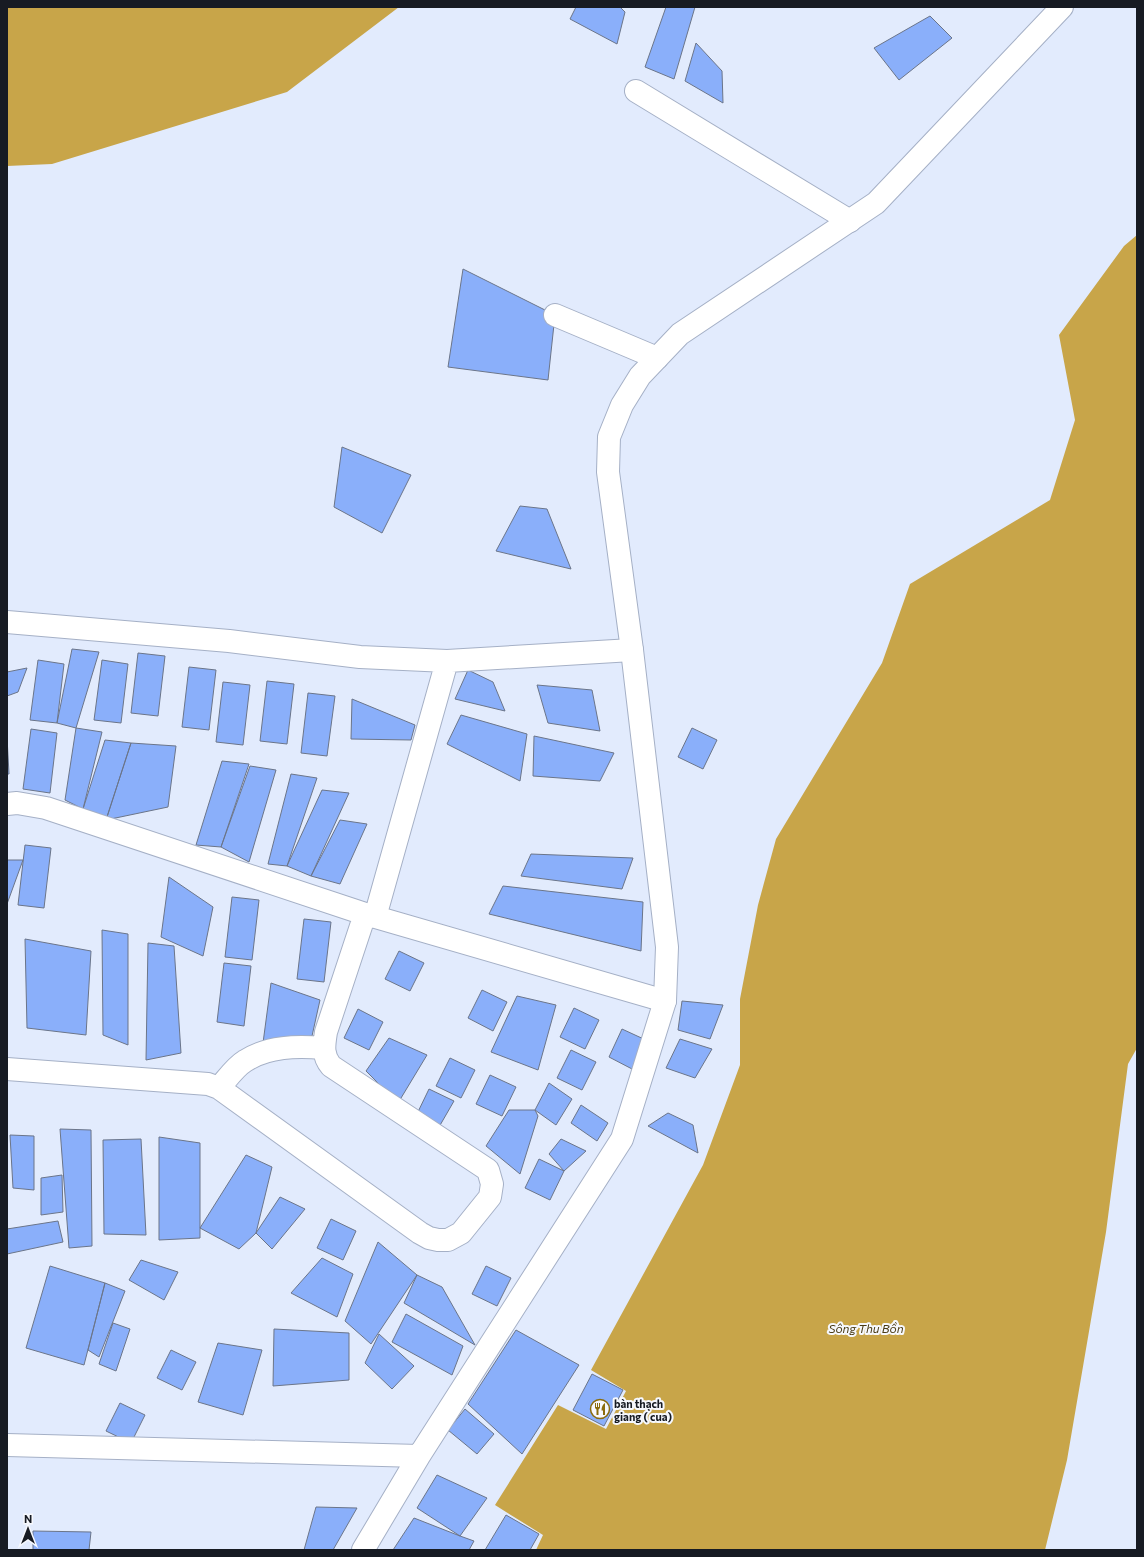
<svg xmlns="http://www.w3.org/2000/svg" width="1144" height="1557" font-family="Commissioner,sans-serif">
<rect width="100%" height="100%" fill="#e2ebfd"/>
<!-- water -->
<path fill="#c8a549" d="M7 7H399L287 92 52 164 7 166Z
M1137 235V1048L1128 1064 1106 1232 1067 1460 1045 1550H536L543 1535 495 1505 558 1405 606 1429 626 1391 591 1370 703 1165 740 1065V999L758 905 776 839 882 663 910 584 1050 500 1075 420 1059 335 1124 246Z"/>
<!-- building -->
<path fill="#8aaffa" stroke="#6b7589" d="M576 7H620L625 12 617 44 570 19Z
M666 7H695L674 79 645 67Z
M930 16 952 38 899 80 874 48Z
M696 43 722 71 723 103 685 81Z
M463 269 555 315 548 380 448 367Z
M342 447 411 475 382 533 334 507Z
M520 506 547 509 571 569 496 551Z
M72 649 99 652 76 728 57 723Z
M138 653 165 656 158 716 131 713Z
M38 660 64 664 57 723 30 720Z
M102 660 128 664 121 723 94 720Z
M189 667 216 670 209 730 182 727Z
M27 668 18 692 7 696V672Z
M468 670 493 682 505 711 455 699Z
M267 681 294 684 287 744 260 741Z
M223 682 250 685 243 745 216 742Z
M537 685 592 690 600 731 548 723Z
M308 693 335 696 327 756 301 753Z
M352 699 415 725 411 740 351 739Z
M461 715 527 734 520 781 447 744Z
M76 728 102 732 83 809 65 800Z
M692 728 717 740 703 769 678 757Z
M31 729 57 733 50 793 23 789Z
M534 736 614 753 600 781 533 776Z
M7 737 9 774H7Z
M105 740 131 743 106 820 83 809Z
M131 743 176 746 168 807 106 820Z
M222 761 249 764 221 847 196 845Z
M250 766 276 770 249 862 221 847Z
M291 774 317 778 287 866 268 864Z
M322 790 349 793 311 876 287 866Z
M340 820 367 824 340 884 311 876Z
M25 845 51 848 44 908 18 905Z
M531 854 633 858 622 889 521 876Z
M7 860H23L7 904Z
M169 877 213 907 203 956 161 937Z
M503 886 643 902 641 951 489 914Z
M232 897 259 900 252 960 225 957Z
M304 919 331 922 324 982 297 979Z
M102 930 128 934V1045L103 1035Z
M25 939 91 951 86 1035 27 1028Z
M148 943 174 946 181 1053 146 1060Z
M399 951 424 963 410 991 385 979Z
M224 963 251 966 244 1026 217 1022Z
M271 983 320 1000 312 1036 263 1043Z
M482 990 507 1002 493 1031 468 1018Z
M517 996 556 1005 538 1070 491 1052Z
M682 1001 723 1005 710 1039 678 1030Z
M574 1008 599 1020 585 1049 560 1037Z
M358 1009 383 1022 369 1050 344 1038Z
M622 1029 648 1041 634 1070 609 1057Z
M389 1038 427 1055 398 1103 366 1071Z
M680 1039 712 1049 695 1078 666 1068Z
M571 1050 596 1062 582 1090 557 1078Z
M450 1058 475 1070 461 1098 436 1086Z
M490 1075 516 1087 502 1116 476 1104Z
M549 1083 572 1099 556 1125 535 1110Z
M429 1089 454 1101 439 1127 415 1118Z
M581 1105 608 1123 597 1141 571 1123Z
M509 1110H535L538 1116 520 1174 486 1146Z
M668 1113 693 1125 698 1153 648 1126Z
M60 1129 91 1130 92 1246 69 1248Z
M10 1135 34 1136V1190L13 1188Z
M159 1137 200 1143V1238L159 1240Z
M141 1139 146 1235 104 1234 103 1140Z
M561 1139 586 1151 564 1171 549 1154Z
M246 1155 272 1167 256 1233 239 1249 200 1228Z
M539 1159 564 1171 550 1200 525 1188Z
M62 1175 63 1212 41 1215V1178Z
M280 1197 305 1209 272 1249 256 1233Z
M331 1219 356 1231 343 1260 317 1248Z
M58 1221 63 1242 7 1254V1229Z
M378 1242 417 1275 371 1344 345 1321Z
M322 1258 353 1274 337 1317 291 1293Z
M141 1260 178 1272 164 1300 129 1280Z
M50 1266 105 1283 84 1365 26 1348Z
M486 1266 511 1278 497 1306 472 1294Z
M417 1275 442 1287 475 1345 404 1303Z
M105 1283 125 1291 99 1357 88 1350Z
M406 1314 463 1346 452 1375 392 1342Z
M113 1323 130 1329 116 1371 99 1364Z
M274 1329 349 1333V1380L273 1386Z
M516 1330 579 1365 522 1454 468 1404Z
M379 1334 414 1366 392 1389 365 1363Z
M218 1343 262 1350 243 1415 198 1402Z
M171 1350 196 1362 182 1390 157 1378Z
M592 1374 623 1390 604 1426 573 1410Z
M120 1403 145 1415 131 1443 106 1431Z
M465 1409 494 1434 477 1454 448 1430Z
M437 1475 487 1498 460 1536 417 1508Z
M316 1507 357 1508 333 1550H304Z
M506 1515 539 1534 530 1550H485Z
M414 1518 460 1536 474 1541 469 1550H393Z
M33 1531 91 1532 89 1550H33Z"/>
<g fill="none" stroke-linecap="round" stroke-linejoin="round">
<defs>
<path id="street" d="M636 91 850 221
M555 315 657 358
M7 622 229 641 360 657 447 661 632 650
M7 804 17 803 46 808 365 914 665 1001
M375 917 447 661
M7 1069 208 1084 219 1088 420 1233 429 1238 438 1240H448L461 1233 490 1197 492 1184 488 1170 331 1066C322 1055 324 1045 326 1032L365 914
M219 1088C227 1079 235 1067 245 1061 268 1046 297 1046 323 1048"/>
<path id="secondary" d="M7 1445 419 1456
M363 1550 419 1456 622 1139 665 1001 667 947 632 650 608 472 609 437 622 405 640 376 680 334 876 203 1062 7"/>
</defs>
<!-- street casing -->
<use href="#street" stroke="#a5b0c6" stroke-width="24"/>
<!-- secondary casing -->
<use href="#secondary" stroke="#a5b0c6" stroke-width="24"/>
<!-- street -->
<use href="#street" stroke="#fff" stroke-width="22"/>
<!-- secondary -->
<use href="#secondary" stroke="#fff" stroke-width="22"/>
</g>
<!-- icons -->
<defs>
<symbol id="restaurant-ring" viewBox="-11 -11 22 22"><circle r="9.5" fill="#f6f8fd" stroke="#8a6c0c" stroke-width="1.5"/><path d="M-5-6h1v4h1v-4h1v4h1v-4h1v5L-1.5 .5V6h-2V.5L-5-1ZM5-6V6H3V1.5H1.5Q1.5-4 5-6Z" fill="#8a6c0c"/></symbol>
</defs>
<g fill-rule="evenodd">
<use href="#restaurant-ring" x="589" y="1398" width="22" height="22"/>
</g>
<g text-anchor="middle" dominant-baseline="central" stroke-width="4" stroke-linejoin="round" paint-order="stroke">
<!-- poi labels -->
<g font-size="11" font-weight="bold" fill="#171b23" stroke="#f6f8fd" text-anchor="start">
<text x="614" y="1403">bàn thạch<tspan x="614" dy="13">giang ( cua)</tspan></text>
</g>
<!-- water labels -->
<g font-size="12" font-style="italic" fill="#4a3b15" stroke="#f6f8fd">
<text x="866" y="1328">Sông Thu Bồn</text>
</g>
</g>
<!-- border -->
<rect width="1144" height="1557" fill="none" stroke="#171b23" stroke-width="16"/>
<!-- north arrow -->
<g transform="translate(28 1529)" stroke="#f6f8fd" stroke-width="3" paint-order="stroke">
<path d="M0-3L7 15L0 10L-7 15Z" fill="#171b23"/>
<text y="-6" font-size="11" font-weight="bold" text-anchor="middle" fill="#171b23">N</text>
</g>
</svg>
